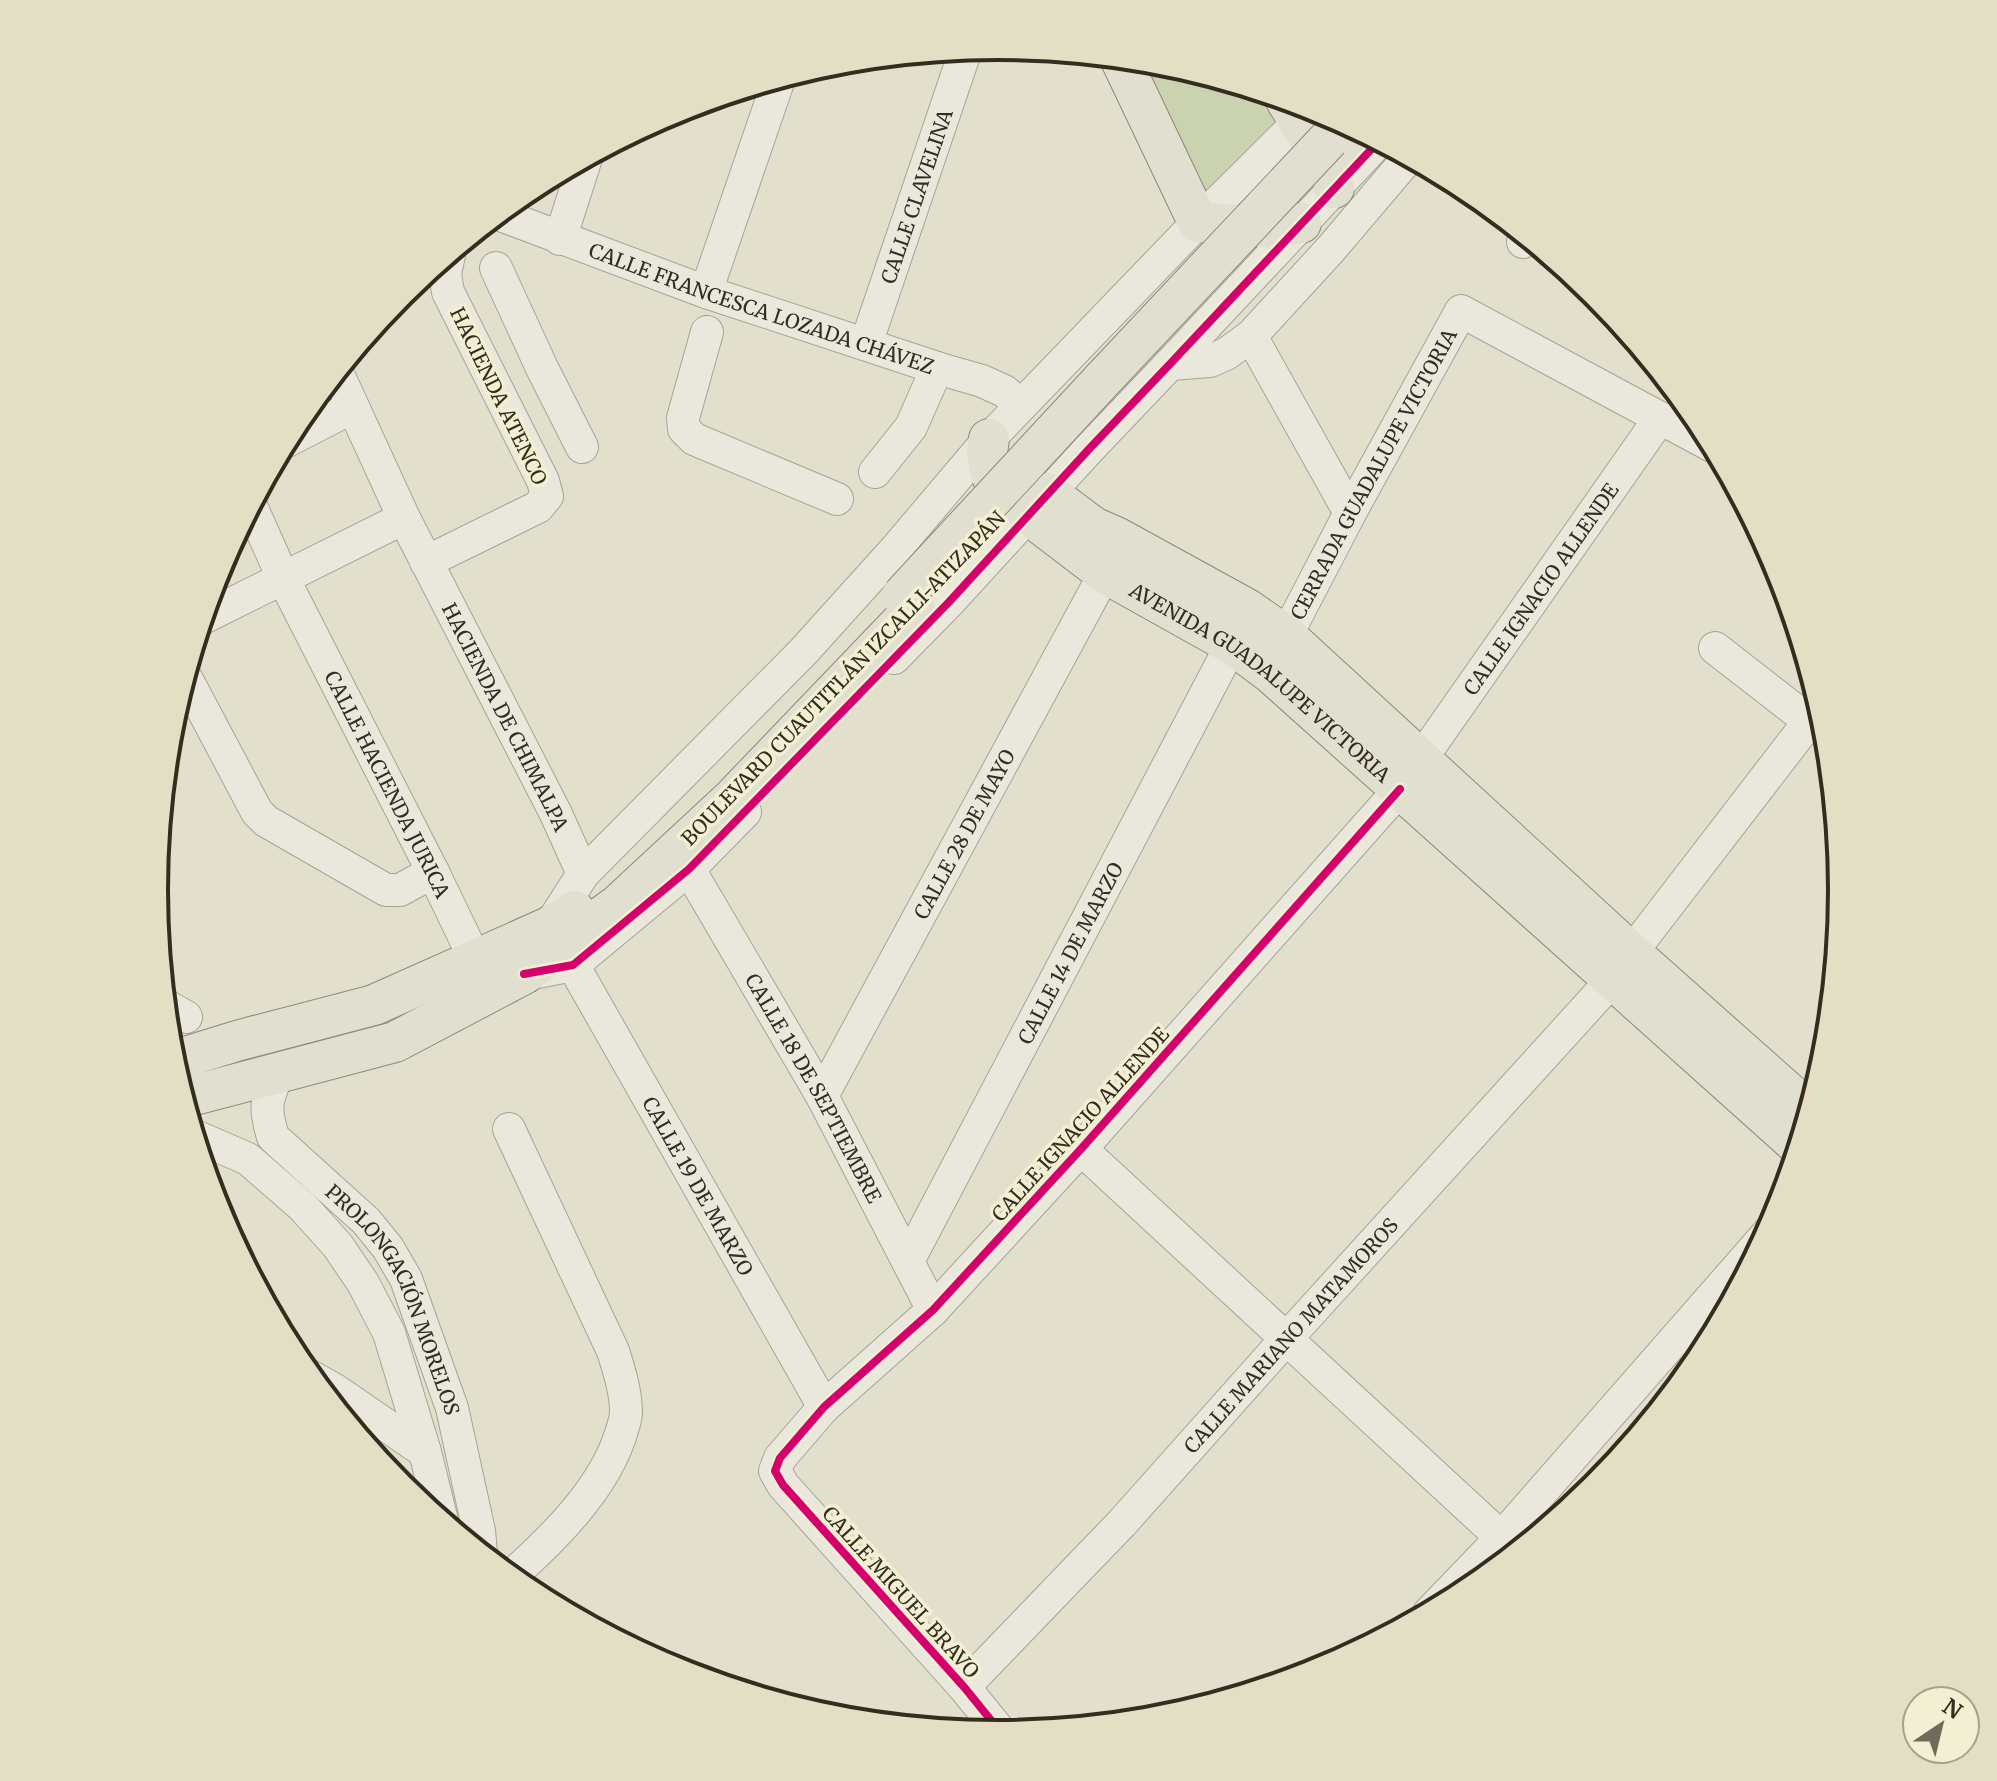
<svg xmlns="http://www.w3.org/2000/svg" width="1997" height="1781" font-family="Merriweather,serif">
<rect width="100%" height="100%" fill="#e2dfcc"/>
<!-- green -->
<path fill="#cbd2b0" d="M1127 59 1164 62 1273 95 1285 119 1217 187 1206 191 1194 185Z"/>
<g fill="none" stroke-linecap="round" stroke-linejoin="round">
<defs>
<g id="minor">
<path id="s1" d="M498 214 706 292 937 368 982 381 1004 391 1021 405"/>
<path d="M560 239 586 158"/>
<path d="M1523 242 1526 236"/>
<path d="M496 268 542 368 582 447"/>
<path d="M706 292 779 79"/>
<path d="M707 332 683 418 684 429 694 439 837 499"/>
<path d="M1251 336 1350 513"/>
<path id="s2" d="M866 344 966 49"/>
<path d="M1170 364 1210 361 1226 354 1251 336 1330 250 1409 157"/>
<path id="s3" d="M337 372 404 518 556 814 583 874"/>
<path d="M285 442 353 407"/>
<path d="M875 472 911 427 937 368"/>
<path id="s4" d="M251 506 283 578 433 872 485 980"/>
<path d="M426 562 538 507 547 496 543 481 448 292 445 274 449 255"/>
<path d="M203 618 404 518"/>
<path id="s5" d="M1286 636 1350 513 1461 311 1714 447"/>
<path d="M1715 648 1809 721"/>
<path d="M894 658 949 602 1090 448 1170 364 1379 141"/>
<path d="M185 676 257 812 266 821 386 890H400L433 872"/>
<path id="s6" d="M1421 759 1660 418"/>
<path id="s7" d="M689 869 822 1096 933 1310"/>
<path d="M549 927 583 874 803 652 895 550 989 439 1198 222 1313 108"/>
<path d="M1631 953 1821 706"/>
<path id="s8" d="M573 965 824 1407"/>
<path d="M527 974 573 965 689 869 745 812"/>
<path d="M165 1005 186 1017"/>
<path id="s9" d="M278 1073C266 1101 264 1107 273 1137L366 1221 388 1248 406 1279 452 1408 479 1531 481 1553"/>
<path id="s10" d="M822 1096 1105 573"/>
<path d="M509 1129 613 1351C619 1370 626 1392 626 1412 626 1418 624 1424 622 1430 606 1487 553 1539 510 1577"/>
<path d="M195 1136 248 1159 303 1207 338 1246 363 1283 389 1333 425 1452 442 1521"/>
<path d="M1081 1149 1517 1552"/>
<path id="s11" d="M908 1261 1232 644"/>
<path d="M310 1376 335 1390 425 1452"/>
<path d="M1429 1613 1502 1537 1769 1232"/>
<path id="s12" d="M964 1687 1122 1523 1287 1338 1613 979"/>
<path d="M1003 1735 964 1687 783 1485 775 1471 780 1458 824 1407 933 1310 1081 1149 1400 789"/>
</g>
<g id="major">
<path d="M1120 58 1198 222 1273 228 1301 223"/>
<path d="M1286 100 1332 175 1334 188"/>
<path d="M1341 152 1361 131"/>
<path id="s13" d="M989 439 987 453 989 467 993 479 1042 525 1105 573 1232 644 1272 674 1799 1146"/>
<path d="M1048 493 1093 527 1116 537 1247 609 1286 636 1631 953 1810 1112"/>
<path d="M172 1061 240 1040 374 1005 549 927 575 911"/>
<path d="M183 1098 395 1042 524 974 619 904 731 800 915 608"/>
</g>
</defs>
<!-- minor casing -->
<use href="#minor" stroke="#a7a396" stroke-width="34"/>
<!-- major casing -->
<use href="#major" stroke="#8c897c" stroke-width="42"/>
<!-- minor -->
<use href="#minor" stroke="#eae8dd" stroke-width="32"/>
<!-- major -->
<use href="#major" stroke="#e1dfcf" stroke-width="40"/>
<defs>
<path id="major-bridge" d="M902 596 1104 378 1329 139"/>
</defs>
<!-- major-bridge casing -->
<use href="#major-bridge" stroke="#8c897c" stroke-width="42" stroke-linecap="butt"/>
<!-- major-bridge -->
<use href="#major-bridge" stroke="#e1dfcf" stroke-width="40"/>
<defs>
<path id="cycleway" d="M524 974 573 965 689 869 949 602 1090 448 1170 364 1379 141
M1003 1735 964 1687 783 1485 775 1471 780 1458 824 1407 933 1310 1081 1149 1400 789"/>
</defs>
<!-- cycleway casing -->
<use href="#cycleway" stroke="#f2efd3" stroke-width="13"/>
<!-- cycleway -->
<use href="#cycleway" stroke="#d6006c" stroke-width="8"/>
</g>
<g text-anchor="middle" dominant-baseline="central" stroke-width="7" stroke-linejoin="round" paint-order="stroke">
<!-- street labels -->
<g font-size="20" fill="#342d1f" stroke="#f2efd3">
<text stroke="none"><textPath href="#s2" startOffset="156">CALLE CLAVELINA</textPath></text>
<text stroke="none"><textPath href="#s1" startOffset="280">CALLE FRANCESCA LOZADA CHÁVEZ</textPath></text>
<text transform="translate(499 396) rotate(64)">HACIENDA ATENCO</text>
<text stroke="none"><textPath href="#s5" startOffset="184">CERRADA GUADALUPE VICTORIA</textPath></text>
<text stroke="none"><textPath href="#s6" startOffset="208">CALLE IGNACIO ALLENDE</textPath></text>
<text transform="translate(843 678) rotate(-46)">BOULEVARD CUAUTITLÁN IZCALLI-ATIZAPÁN</text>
<text stroke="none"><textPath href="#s13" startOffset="378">AVENIDA GUADALUPE VICTORIA</textPath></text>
<text stroke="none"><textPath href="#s3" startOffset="384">HACIENDA DE CHIMALPA</textPath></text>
<text stroke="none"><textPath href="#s4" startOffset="310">CALLE HACIENDA JURICA</textPath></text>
<text stroke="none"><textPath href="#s10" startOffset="298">CALLE 28 DE MAYO</textPath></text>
<text stroke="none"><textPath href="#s11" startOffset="348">CALLE 14 DE MARZO</textPath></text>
<text stroke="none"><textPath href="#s7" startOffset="252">CALLE 18 DE SEPTIEMBRE</textPath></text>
<text transform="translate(1080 1124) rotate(-48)">CALLE IGNACIO ALLENDE</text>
<text stroke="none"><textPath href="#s8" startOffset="254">CALLE 19 DE MARZO</textPath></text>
<text stroke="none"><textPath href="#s9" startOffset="274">PROLONGACIÓN MORELOS</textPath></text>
<text stroke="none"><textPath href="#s12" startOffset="480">CALLE MARIANO MATAMOROS</textPath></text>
<text transform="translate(901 1592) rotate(48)">CALLE MIGUEL BRAVO</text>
</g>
</g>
<!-- crop -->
<path d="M0 0H1997V1781H0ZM168 890a830 830 0 1 1 1660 0a830 830 0 1 1-1660 0Z" fill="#e3dfc5" fill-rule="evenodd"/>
<path fill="none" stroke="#342d1f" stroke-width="4" d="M168 890a830 830 0 1 1 1660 0a830 830 0 1 1-1660 0Z"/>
<!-- north arrow -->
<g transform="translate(1941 1725) rotate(35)"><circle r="38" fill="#f2efd3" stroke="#a6a18b" stroke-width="2"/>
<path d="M0-6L14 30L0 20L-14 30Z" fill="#716b5c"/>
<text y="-12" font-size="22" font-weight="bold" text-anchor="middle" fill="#342d1f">N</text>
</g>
</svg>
